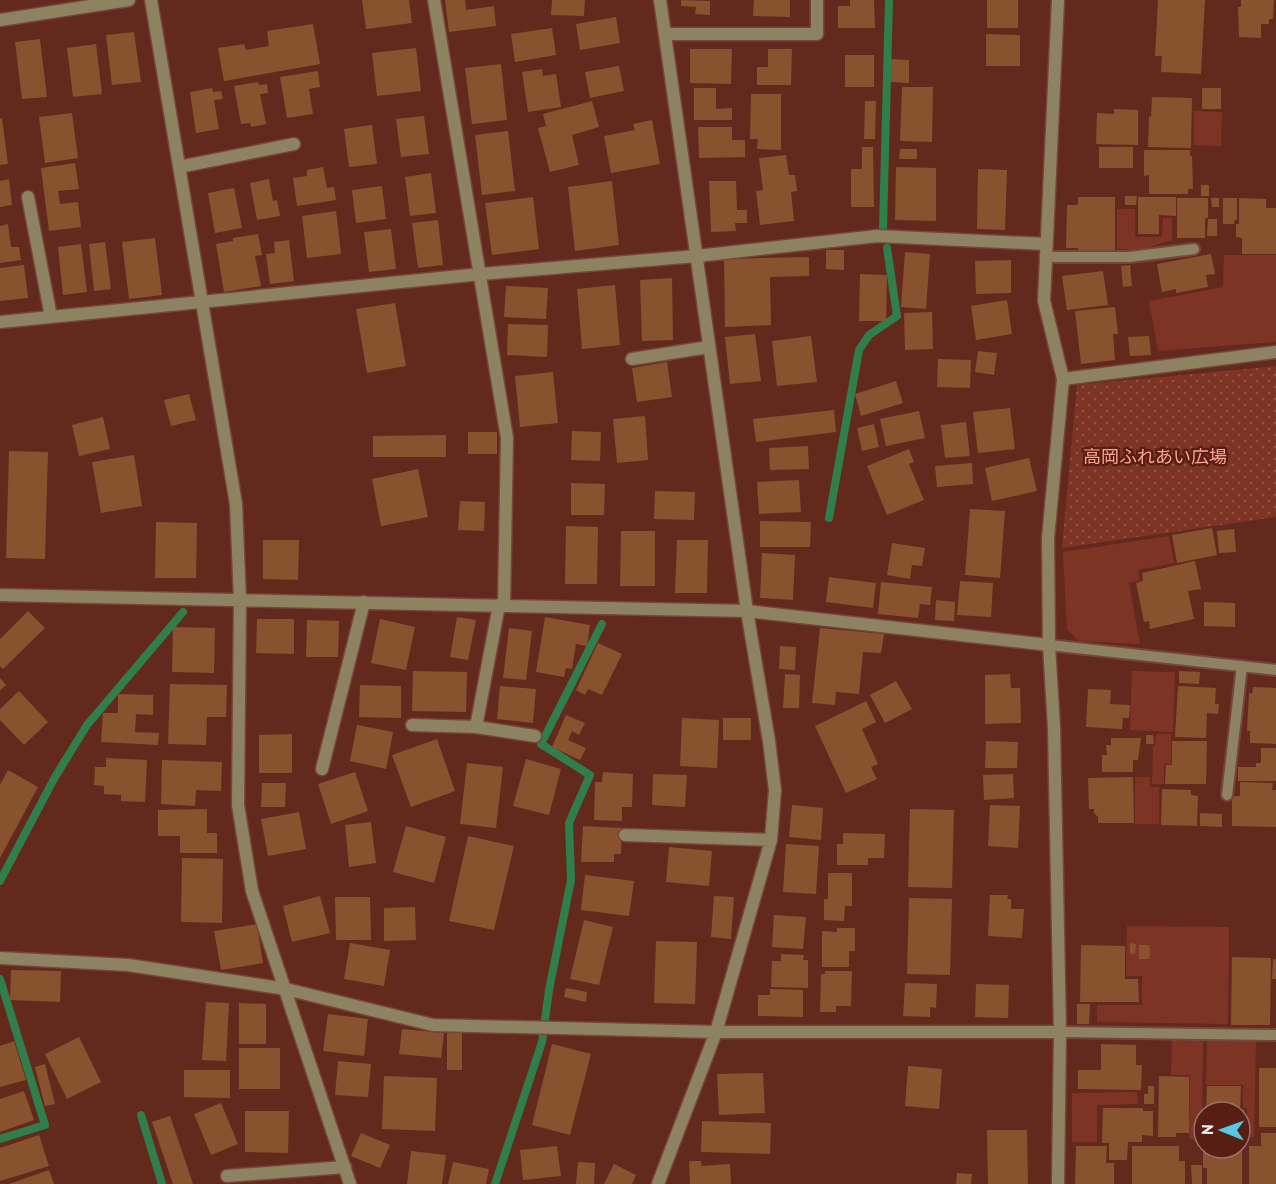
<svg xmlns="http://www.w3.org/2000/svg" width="1276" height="1184" font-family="'PT Sans','Noto Sans JP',sans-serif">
<defs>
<pattern id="park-dots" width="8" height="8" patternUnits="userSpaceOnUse" patternTransform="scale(1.5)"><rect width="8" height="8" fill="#7e3425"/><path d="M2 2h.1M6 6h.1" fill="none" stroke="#915245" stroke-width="1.8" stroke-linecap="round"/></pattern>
</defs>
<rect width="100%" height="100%" fill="#63291d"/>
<!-- park -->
<path fill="url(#park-dots)" d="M1276 366V517L1062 548 1077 385Z"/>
<!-- garden -->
<path fill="#7e3425" d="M1194 111 1222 112 1221 146 1194 145Z
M1117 209H1135V237H1162L1163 218H1172V240L1139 250 1117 249Z
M1224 255H1276V342L1158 351 1149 301 1223 287Z
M1169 536 1174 563 1138 570 1140 580 1129 583 1140 644 1079 641 1067 629 1063 552Z
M1132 671 1175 672 1173 732 1130 730Z
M1156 734H1171V764H1164V784H1152L1153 747 1155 746Z
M1135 777H1150V787H1159V824H1135Z
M1127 926 1229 927 1228 1024 1097 1022V1005H1142V976H1126Z
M1172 1039H1203L1202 1140 1189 1139 1190 1075H1171Z
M1207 1039 1256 1041 1254 1137H1246L1247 1108H1243V1085H1206Z
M1137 1092 1138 1104 1097 1105V1142H1072V1093Z"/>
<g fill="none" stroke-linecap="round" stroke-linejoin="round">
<!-- stream -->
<path stroke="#317e4d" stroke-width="8" d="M883 227 889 0
M829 518 859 350 869 335 897 316 887 248
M0 881 55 777 87 725 183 612
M0 979 45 1125 0 1139
M141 1115 162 1184
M495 1184 542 1042 549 990 571 880 569 823 590 775 541 744 602 624"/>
</g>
<!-- building -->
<path fill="#88522f" d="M362 0H409L412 23 366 29Z
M445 0H465L466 10 494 6 496 26 449 32Z
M552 0H585L584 16 551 15Z
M681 0 710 1V15L695 14 696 7 681 6Z
M754 0H790V17L753 16Z
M850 0H874L875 28H838V6H850Z
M987 0H1018V28H987Z
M1158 0H1205L1201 74 1161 72 1162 56H1155Z
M1241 0H1274L1273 19H1269V24H1261V38L1239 37 1238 7H1241Z
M616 17 620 43 580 50 576 24Z
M313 24 320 64 224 81 218 48 244 44 246 50 269 46 267 31Z
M552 28 556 55 515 62 511 34Z
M134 32 141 82 112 85 106 35Z
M986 34 1020 35V66H986Z
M40 39 47 97 22 99 15 42Z
M96 44 102 94 73 97 67 48Z
M416 48 421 91 377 96 372 53Z
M690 49H732L731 84 690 83Z
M768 49H792L791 85H757V67H768Z
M845 55H874V87H845Z
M891 59 909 60V83L891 82Z
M501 64 507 120 472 124 465 68Z
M619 66 624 91 590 98 585 72Z
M542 69 543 76 556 74 561 107 528 112 522 72Z
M318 71 320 87 309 89 313 114 287 118 280 77Z
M258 82 259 85 267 84 268 93 260 94 266 124 251 127 250 123 241 124 234 86Z
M902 87H933L932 142 900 141Z
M212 88 213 92 221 91 223 99 214 100 219 129 196 133 190 92Z
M694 88H716V109L732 108V120H694Z
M1202 88H1221V109H1202Z
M751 94H781V150L757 149 758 139H750Z
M1152 97 1192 98 1191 148 1148 147 1149 116 1151 117Z
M592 101 599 127 572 135 579 165 550 172 538 128 546 126 543 114Z
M865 101H876L875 139H864Z
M1114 109 1138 110V145L1096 144 1097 113 1114 114Z
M72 113 78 158 45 163 39 117Z
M424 116 429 154 401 157 396 119Z
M2 118 8 164 0 165V119Z
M652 120 660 164 611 173 604 136 635 130 633 124Z
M372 125 377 164 349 167 344 129Z
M698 127H732V140H745V157L699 158Z
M508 131 515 191 482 195 475 135Z
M862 147H873L874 207H851V169H862Z
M1099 147H1133V168H1099Z
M900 149H917V159H899Z
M1144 150H1190V156H1192L1193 189H1188V194H1149V175L1144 176Z
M786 155 789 175H795L797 191 791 192 794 221 760 225 756 191 763 190 759 158Z
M75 163 79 189 58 191 60 204 78 202 81 227 49 231 41 168Z
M323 167 327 188 334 187 336 200 297 206 293 178 307 176V170Z
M896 167 936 168V221L895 220Z
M978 169 1007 170 1005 230 977 229Z
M431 173 436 213 410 216 405 177Z
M9 179 12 205 0 207V181Z
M269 179 273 201 277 200 280 216 257 220 250 183Z
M612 181 619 245 575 251 568 187Z
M709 181H736L737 210H747V223H735L736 231 711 232Z
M1201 185H1209V196H1201Z
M382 186 386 219 356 223 352 190Z
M234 188 242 228 215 233 208 193Z
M1125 196H1137L1136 205H1125Z
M533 197 539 249 492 255 485 203Z
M1078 197H1115V251H1078V248H1066L1067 205H1078Z
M1138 197H1176V216L1159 215V234H1138Z
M1177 198H1208V218H1205V238H1177Z
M1211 198H1219V207H1212Z
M1223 198H1237V220H1235L1234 224H1223Z
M1239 198 1266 199V208H1276V254H1242V238L1236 237V224H1239Z
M336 211 341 254 307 258 302 216Z
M1208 219H1217V236H1207Z
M438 220 443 265 418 268 412 223Z
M8 224 11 247H19L21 260 0 263V226Z
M391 229 396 269 369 272 364 232Z
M258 234 262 255 255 256 261 286 224 292 216 244 233 241V238Z
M155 238 162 295 129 299 122 242Z
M289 240 294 281 270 284 266 254 275 253 274 242Z
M105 242 111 289 94 291 89 244Z
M81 244 87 292 63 295 58 247Z
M826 250H844V270L826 269Z
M905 252 930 254 926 309 901 307Z
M1211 254 1215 274 1206 275 1208 287 1176 293V289L1162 292 1157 264Z
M809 257V276L770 277 771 325 725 327 724 259Z
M1011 260V293L976 294 975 261Z
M24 265 28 298 0 301V268Z
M1130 265 1132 286 1123 287 1121 266Z
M1103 271 1108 305 1067 310 1062 276Z
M860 274 887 275 886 321H859Z
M672 278 673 340 642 341 640 280Z
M615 285 620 345 582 349 577 289Z
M506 286 548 288 546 319 504 317Z
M1007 300 1012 334 976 340 971 306Z
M395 303 406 366 367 373 356 309Z
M1115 307 1118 334H1113L1115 360 1081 364 1075 311Z
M932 312 933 349 905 350 904 313Z
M508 324 548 325 547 357 507 355Z
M755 334 761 381 730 384 725 337Z
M811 336 817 382 777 386 772 341Z
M1149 336 1151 355 1130 356 1128 337Z
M978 351 997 353 994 375 975 372Z
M938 359 971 360 970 388 937 387Z
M667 362 672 397 637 402 632 368Z
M553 372 558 423 520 427 515 376Z
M896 381 903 403 861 416 855 394Z
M189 394 196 420 171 426 164 400Z
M1010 408 1015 449 978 453 973 412Z
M834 410 836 432 756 442 753 419Z
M919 411 925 438 886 446 880 419Z
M645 416 648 460 617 463 613 419Z
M103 417 110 449 79 456 72 425Z
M966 422 970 456 945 458 941 425Z
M874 424 879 447 862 451 857 428Z
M572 431 601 432 600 461 571 460Z
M468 432H497V454H468Z
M446 435V457H373V436Z
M808 446 809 469 770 470 769 448Z
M909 449 914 462 909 464 924 500 887 515 867 466Z
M9 451 48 452 45 559 6 558Z
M134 455 142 506 101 513 92 462Z
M1029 458 1037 491 992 501 985 468Z
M972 463 973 484 937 487 935 466Z
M418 469 428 517 381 526 372 479Z
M799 480 801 512 759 514 757 482Z
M571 483 605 484 604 515H571Z
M655 491 695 492 694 520 654 519Z
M460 501 485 502 484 531 458 530Z
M970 509 1005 511 1000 578 965 575Z
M760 521 811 522 810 547H760Z
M156 522 197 523 196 578H155Z
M566 526 598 527 597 584H565Z
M1212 528 1217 555 1177 563 1172 535Z
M1234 529 1236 552 1219 553 1217 531Z
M621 531H655V586H620Z
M263 540H299L298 580 263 579Z
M677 540H708L707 593H675Z
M892 543 925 548 922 566 912 565 910 579 887 575Z
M762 553 795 555 793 600 760 598Z
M1195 561 1201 589 1188 591 1194 619 1150 629 1149 621 1144 622 1136 583 1143 581 1142 573Z
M829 577 876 583 873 608 826 602Z
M960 581 993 583 991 617 957 615Z
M881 582 932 587 930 605 920 604 918 618 878 614Z
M936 600 955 602 954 621 935 620Z
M1204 602 1235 603V627L1204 626Z
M28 611 45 628 3 669 0 666V639Z
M457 617 476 620 468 660 450 657Z
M545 617 590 625 587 646 576 644 572 669 566 668 564 677 536 672Z
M257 619H294V654L256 653Z
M380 619 415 627 406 670 371 663Z
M307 620 339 621 338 657H306Z
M173 627 215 628 214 673 172 672Z
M509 628 532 631 526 680 503 678Z
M820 628 884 634 881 653 863 652 859 694 836 692 835 705 812 703Z
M598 643 622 654 602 695 588 689 585 695 576 690Z
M780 646 796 647 795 670 779 669Z
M413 671 467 672 466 712 412 711Z
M1179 671 1200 672 1199 684 1179 683Z
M785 674 800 675 799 708H783Z
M1010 674 1011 688H1020L1021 723 985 724V675Z
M0 678 6 685 0 690Z
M896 681 912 709 885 723 870 695Z
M170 684 227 685 226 717H207L206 745 168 744Z
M360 685 401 686V718L359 717Z
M500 686 536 689 533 723 497 719Z
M1178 686 1216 688 1215 704H1219L1218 714 1207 713 1206 738 1175 737Z
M1253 687 1276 688V744L1250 743V731H1247L1249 693 1252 694Z
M1088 689 1111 690 1110 704 1130 705 1129 718H1123L1122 729 1086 727Z
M19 691 48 722 24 745 0 720V709Z
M118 694 153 695V715L136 714 135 732 159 733 158 745 101 742 103 713H118Z
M866 701 876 722 862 729 878 764 871 767 877 779 846 793 815 726Z
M566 715 585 723 579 735 572 731 568 740 586 748 580 760 552 747Z
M682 718 719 720 717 768 680 766Z
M723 718H751V740H723Z
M357 725 393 732 386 769 350 761Z
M292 734V773H259V735Z
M1146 735H1153L1154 744H1146Z
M1111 738H1141L1138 760H1133V772H1102V755H1107L1106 745H1111Z
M437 739 455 791 411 807 392 755Z
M986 741 1018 742 1017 768H985Z
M1172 741H1207L1206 784H1165L1166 765H1172Z
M1261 748H1276V781H1238V767H1256V763H1261Z
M106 758 147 760 145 802 121 801V795L104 794V786L94 785 95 767H106Z
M526 759 561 769 549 815 513 806Z
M162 760 222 762 221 791 196 790 195 806 161 804Z
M467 763 503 767 496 828 460 824Z
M8 770 38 787 0 858V785Z
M355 772 368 811 331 824 318 784Z
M603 772 633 774 632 807H622V821L594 820 595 782H602Z
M653 774 687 775 685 807 652 805Z
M1013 774 1014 798 984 800 983 775Z
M1133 777 1134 823H1098V817L1094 813V809H1089L1088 778Z
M1240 782 1273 783 1272 790H1276V827L1232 826V796H1240Z
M262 783H286L285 807H261Z
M1162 789 1191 790V795L1198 796 1197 826 1161 825Z
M792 805 823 808 821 840 789 837Z
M990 805 1020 806 1018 848 988 846Z
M207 809V833H217V853H180V836H158V810Z
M910 809 954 810 952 888 908 887Z
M299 812 306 849 268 856 261 819Z
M1200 813 1222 814V827L1200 826Z
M371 822 376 863 349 867 345 825Z
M406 826 446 837 434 883 393 872Z
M583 826 622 828 621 854H614V862H581Z
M843 833 885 834 884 858H868V865H837V844H843Z
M468 836 514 846 494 930 449 921Z
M786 844 819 846 816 894 783 892Z
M669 847 712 851 709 886 666 882Z
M182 858 223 859 222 923 181 922Z
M828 873H852V906H845L844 921 824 920V899H828Z
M585 875 634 881 629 916 581 910Z
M990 895H1008L1007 899H1011V909H1024L1022 938 988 936Z
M320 896 330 933 292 942 283 906Z
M714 896 734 897 731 939 711 937Z
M335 897H370L371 940H336Z
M909 898 952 899 950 975 907 974Z
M415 907 416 940 384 941V908Z
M774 915 806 917 803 949 772 947Z
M584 920 613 927 599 985 570 979Z
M257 924 263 963 221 970 214 931Z
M837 928H855V951H849V967H822V931L837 932Z
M656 941 697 942 695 1004 654 1003Z
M350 943 390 950 384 986 344 979Z
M1130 943 1136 944 1135 954H1130Z
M1081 945 1125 946V979H1138L1139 1002H1080Z
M1139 945H1150V959H1139Z
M781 954 804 955 803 960H808V988L771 987 772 961H781Z
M1232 957 1271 958 1270 1025H1231Z
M1273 959H1276V979H1272Z
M11 970 61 971 60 1002 10 1000Z
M825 971H852L851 1006H836V1012H820L821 974H825Z
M905 983 937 984 936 1008 930 1007V1017L903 1016Z
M976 984 1009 985 1008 1018 975 1017Z
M566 988 587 992 586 1002 564 997Z
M770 989 803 990V1017L758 1016V995H770Z
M206 1002 229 1003 226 1061 202 1060Z
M239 1003 266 1004V1044H239Z
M1077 1004H1090L1089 1024H1077Z
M328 1014 368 1019 364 1056 323 1051Z
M402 1029 444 1033 441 1058 399 1054Z
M447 1033H462V1070H447Z
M79 1037 101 1082 67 1099 45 1054Z
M14 1041 26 1080 0 1087V1046Z
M552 1044 591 1054 570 1135 532 1125Z
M1101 1044 1136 1045V1065H1142L1141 1090 1078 1089V1070H1101Z
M239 1048H280V1089H239Z
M338 1061 371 1064 368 1097 335 1095Z
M45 1064 55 1104 45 1106 35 1067Z
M908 1066 942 1069 939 1109 905 1106Z
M1259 1068H1276V1127H1259Z
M184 1070H230V1098L184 1097Z
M763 1073 765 1113 719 1115 717 1074Z
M384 1076 437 1078 435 1131 382 1129Z
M1159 1076 1189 1077V1133H1176V1137H1158Z
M1148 1086H1154V1104H1144V1094H1148Z
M1207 1086H1241L1240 1110H1244L1243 1135H1240V1112H1206Z
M24 1091 34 1120 0 1132V1099Z
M221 1103 238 1144 211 1155 194 1114Z
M1103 1108H1143V1111H1153V1136L1142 1135V1142H1128L1127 1160H1109V1143H1102Z
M245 1111H289L288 1153 245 1152Z
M170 1116 193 1184H173L152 1122Z
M702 1121 771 1123 770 1154 701 1152Z
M987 1130H1027L1028 1184H988Z
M361 1133 390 1145 380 1168 351 1156Z
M1261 1133H1276V1184H1249V1146H1261Z
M39 1135 49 1166 0 1181V1148Z
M557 1146 561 1176 523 1180 520 1150Z
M1076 1146H1107L1106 1163H1114V1184H1075Z
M1132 1146H1179V1161H1185V1184H1132Z
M1203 1148H1242V1184H1207V1168H1203Z
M411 1151 446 1155 442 1184H407Z
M689 1161H701L702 1166 730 1164 731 1184H690Z
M453 1162 489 1169 486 1184H448Z
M578 1162 595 1163 594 1184H576Z
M614 1164 636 1175 632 1184H604Z
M1191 1165H1202V1184H1192Z
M49 1170 54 1184H9Z
M957 1173 972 1174 971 1184H956Z"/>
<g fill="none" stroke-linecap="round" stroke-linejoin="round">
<defs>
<path id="service" d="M1045 257H1129L1194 249
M1049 645 1276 670
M1227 795 1242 666
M1060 1032 1276 1035"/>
<path id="minor" d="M151 0 236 504 240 600 238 805 252 891 350 1184
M434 0 507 438 504 605
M0 20 129 0
M665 34H817V0
M179 167 294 144
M28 197 51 317
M0 322 481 274 697 256 877 236 1046 244
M632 359 709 347
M1063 379 1276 352
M0 595 747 611 1049 645
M412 725 476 727 499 605
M476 727 535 736
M322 769 364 602
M625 835 771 840
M0 958 128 965 286 989 433 1025 716 1032H1060
M227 1176 345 1167
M658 1184 716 1032 771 840 775 790 769 741 747 611 660 0"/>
<path id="tertiary" d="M1058 1184 1060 1032 1054 728 1049 645 1048 538 1063 379 1044 301 1058 0"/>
</defs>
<!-- service casing -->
<use href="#service" stroke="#78453b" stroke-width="14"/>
<!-- minor casing -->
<use href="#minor" stroke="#78453b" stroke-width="15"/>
<!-- tertiary casing -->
<use href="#tertiary" stroke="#78453b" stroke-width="15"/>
<!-- service -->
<use href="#service" stroke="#8d8362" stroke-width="10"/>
<!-- minor -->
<use href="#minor" stroke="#8d8362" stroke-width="12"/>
<!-- tertiary -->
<use href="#tertiary" stroke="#8d8362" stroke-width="12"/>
</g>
<g text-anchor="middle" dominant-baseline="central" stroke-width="5" stroke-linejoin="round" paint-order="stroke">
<!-- park labels -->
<g font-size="18" fill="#fca490" stroke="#571e13">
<text x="1155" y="456">高岡ふれあい広場</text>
</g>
</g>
<!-- north arrow -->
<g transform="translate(1222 1130) rotate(271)"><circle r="28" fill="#571e13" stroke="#98736b" stroke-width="1.5"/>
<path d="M0-4.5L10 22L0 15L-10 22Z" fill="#56c9e0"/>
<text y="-9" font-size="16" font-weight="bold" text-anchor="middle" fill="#faf2f0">N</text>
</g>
</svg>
